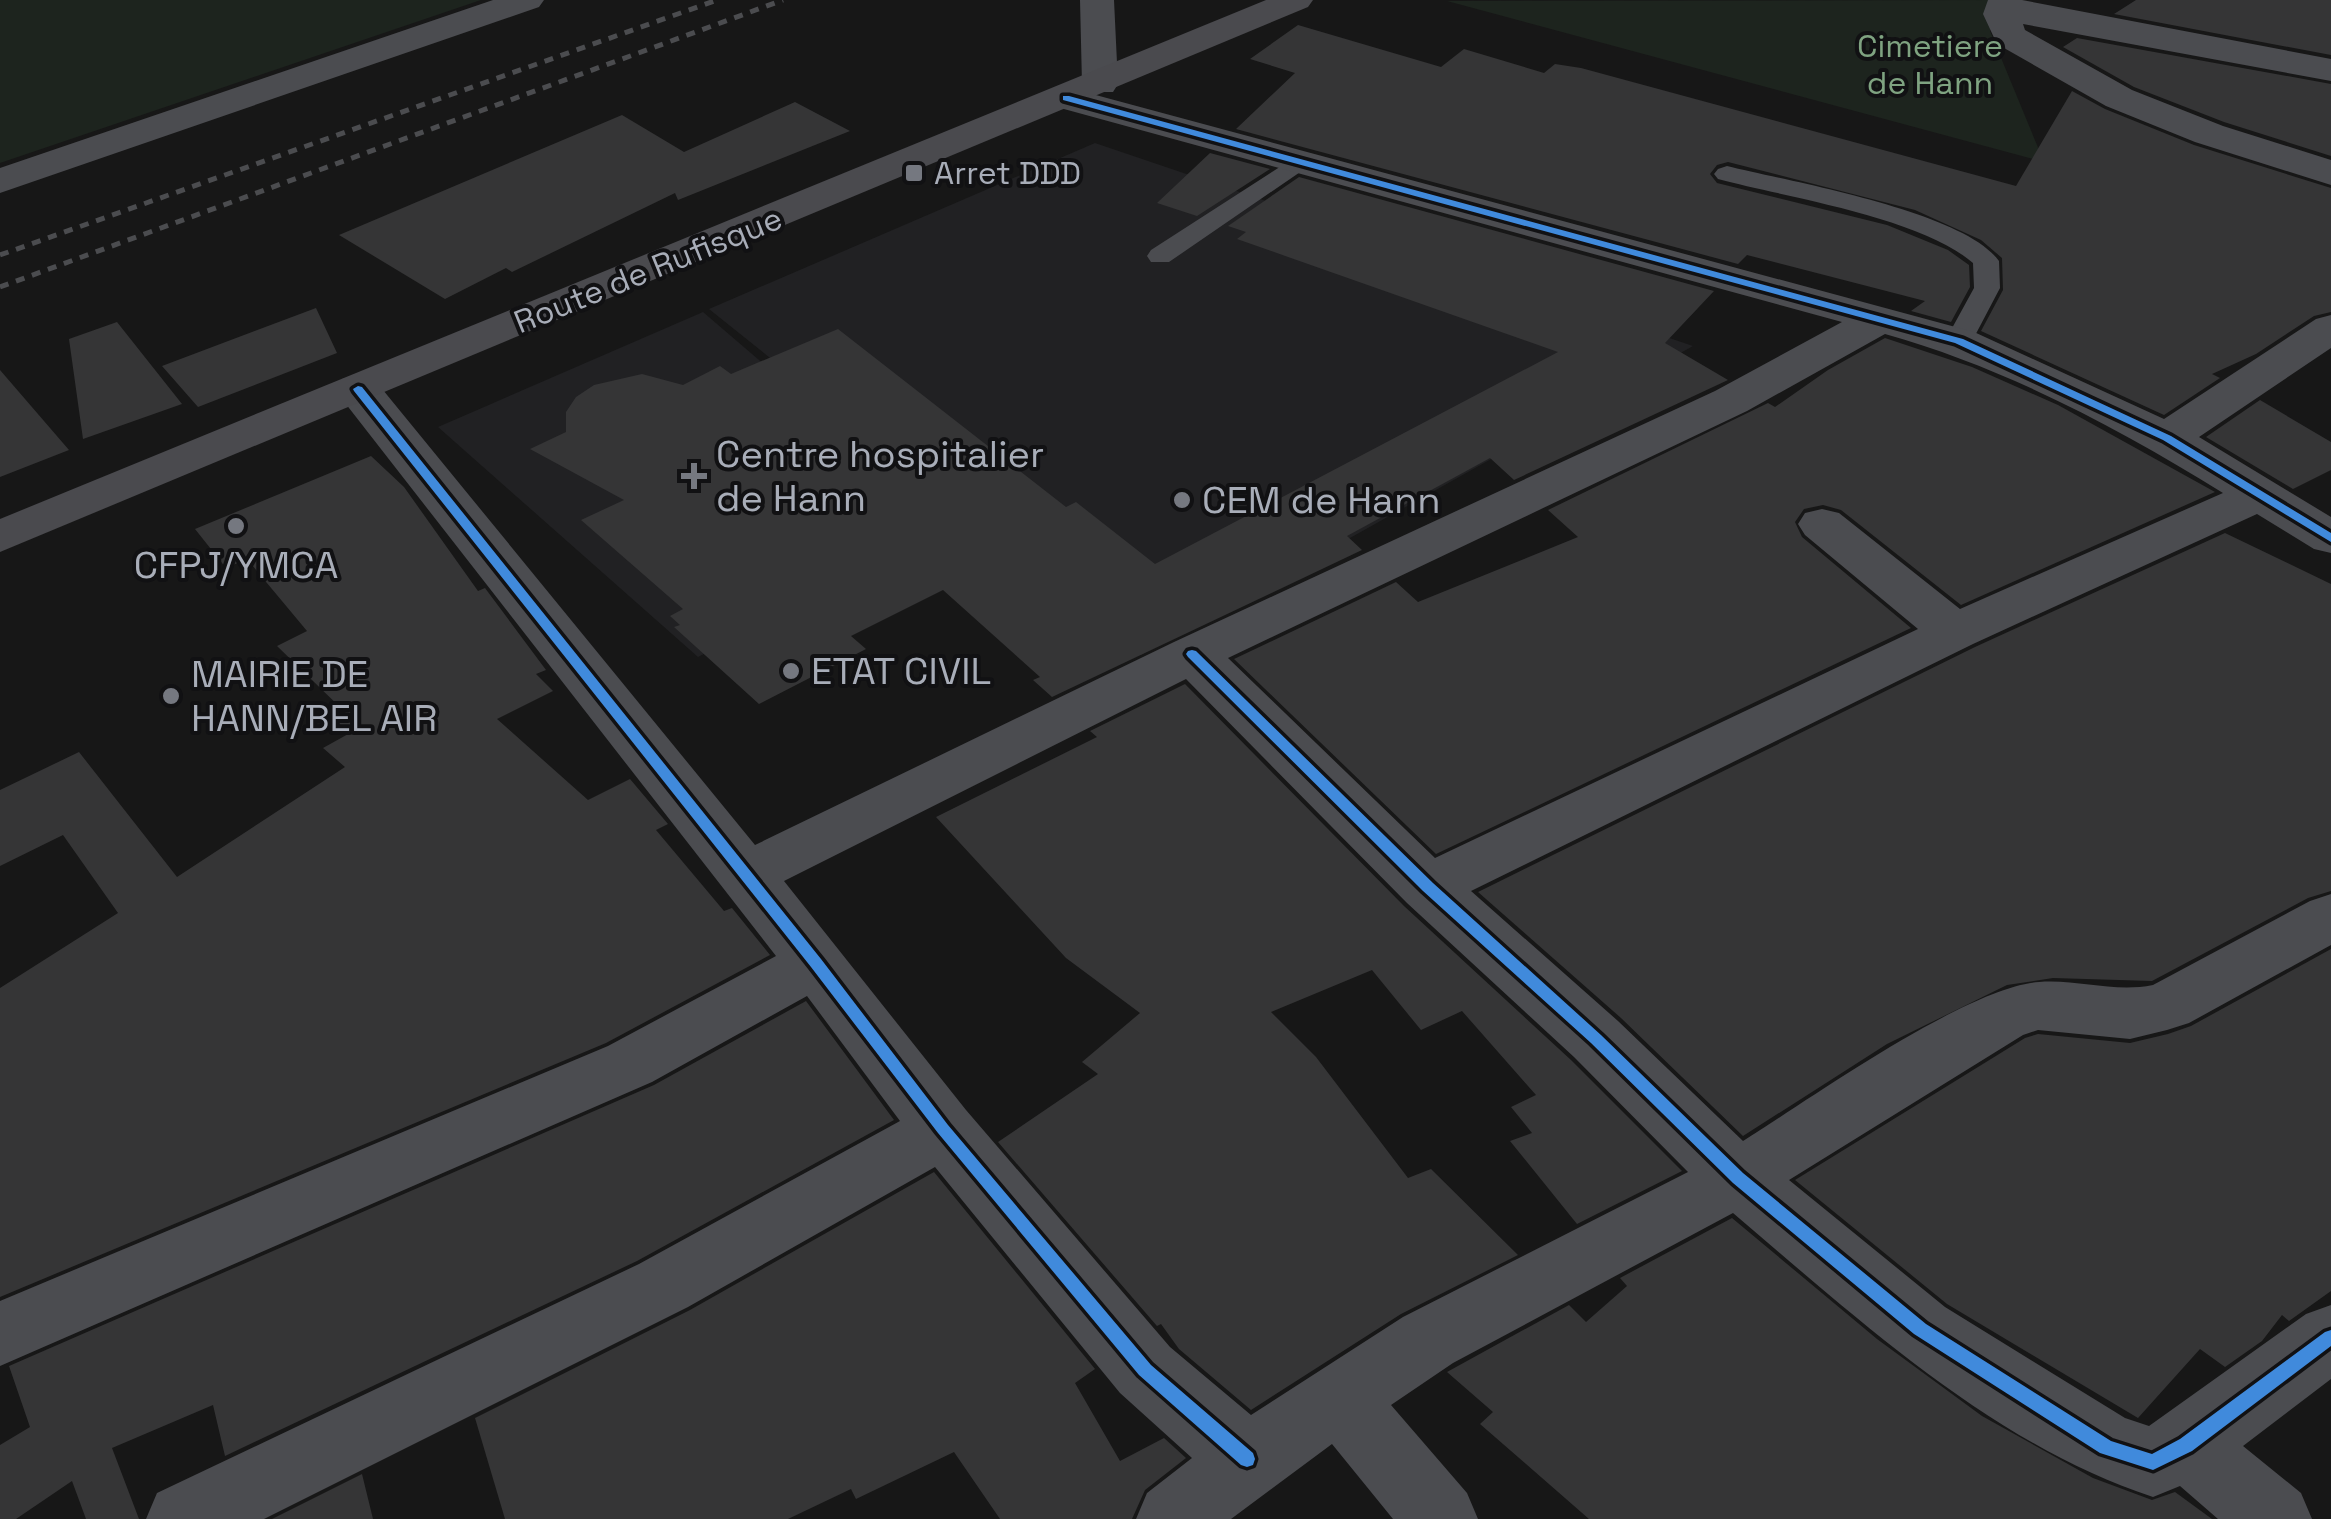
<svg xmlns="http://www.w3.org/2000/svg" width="2331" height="1519" font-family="'Space Grotesk',sans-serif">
<rect width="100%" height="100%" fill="#171717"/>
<!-- built -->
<path fill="#212123" d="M1095 143 1693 346 1141 655 709 309Z
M703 312 952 525 698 657 438 427Z"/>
<!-- green -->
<path fill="#1d241e" d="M0 0H481L0 163Z
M1997 0 1990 31 2044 162 1447 1Z"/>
<!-- building -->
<path fill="#353536" d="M2136 0H2331V55L2114 14Z
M1298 25 1441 67 1464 49 1544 73 1555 64 1581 68 2016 186 2072 91 2105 109 2194 145 2331 188V312L2314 316 2256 354 2212 374 2220 378 2164 415 1981 331 2003 290 2002 258 1981 240 1915 210 1728 162 1717 165 1710 174 1717 183 1887 225 1948 250 1969 265 1970 287 1951 322 1911 311 1925 301 1747 255 1738 264 1236 129 1295 73 1250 59Z
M2077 38 2331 84V156L2224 122 2134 87 2063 47Z
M795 102 850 131 678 200 675 193 512 272 506 268 445 299 339 235 622 115 684 152Z
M1210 153 1270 169 1197 216 1157 203Z
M1299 177 1714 291 1665 343 1728 380 1514 480 1490 458 1347 536 1362 550 1052 697 1033 680 1040 677 943 590 851 636 866 649 759 704 674 627 680 625 670 616 683 609 581 520 624 500 530 449 566 432V412L576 397 594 385 642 374 683 385 720 366 731 374 838 329 1066 507 1076 502 1155 564 1558 352 1237 239 1246 232 1228 226Z
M316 308 337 353 198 407 162 366Z
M117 322 182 404 83 439 69 339Z
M1885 338 1972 367 2058 405 2215 492 1961 605 1841 510 1823 505 1804 509 1795 522 1802 537 1911 628 1436 854 1234 659 1396 582 1418 602 1578 537 1548 510 1768 403 1775 407 1828 370Z
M0 370 69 450 0 477Z
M2260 400 2331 442V470L2293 489 2206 437Z
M371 456 404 487 478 591 485 588 546 670 536 674 553 691 497 719 588 800 630 779 668 824 656 830 724 911 732 908 770 955 606 1043 0 1297V988L118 913 63 835 0 866V790L79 752 177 877 345 767 323 748 350 733 337 722 348 715 277 646 307 631 247 559 226 568 195 529Z
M2225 533 2331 584V891L2308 898 2152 981 2053 978 2007 985 1887 1044 1743 1136 1621 1018 1478 892 1975 647Z
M1185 684 1404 906 1571 1060 1682 1171 1577 1224 1510 1141 1532 1133 1511 1107 1536 1095 1462 1011 1421 1030 1372 970 1271 1012 1316 1057 1408 1178 1431 1169 1518 1255 1401 1314 1251 1410 1179 1349 1161 1324 1157 1326 998 1142 1098 1074 1082 1062 1140 1013 1066 958 936 817 1097 737 1090 731Z
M2331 949V1291L2289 1321 2282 1315 2262 1341 2225 1367 2200 1349 2138 1418 1947 1304 1795 1180 2025 1038 2038 1034 2130 1043 2168 1034 2191 1026Z
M806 1001 894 1120 637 1261 225 1456 213 1405 112 1448 139 1519H86L72 1481 16 1519H0V1445L30 1427 9 1366 654 1085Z
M934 1172 1095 1369 1075 1383 1120 1461 1164 1438 1186 1458 1145 1490 1132 1519H1000L954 1452 856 1499 851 1489 788 1519H505L475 1418 690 1310Z
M1732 1218 1877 1339 1982 1416 2093 1478 2152 1500 2175 1492 2212 1519H1589L1480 1424 1493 1412 1447 1372 1569 1305 1586 1322 1627 1286 1620 1278Z
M362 1474 373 1519H272Z"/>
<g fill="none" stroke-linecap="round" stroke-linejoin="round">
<!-- lane -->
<path fill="#4b4c50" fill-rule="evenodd" d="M1300 154 1312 161 1309 166 1169 262H1151L1147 256 1151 250Z
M1727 166C1791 182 1963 211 1999 261L2000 288 1969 347H1949L1945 341 1974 288 1973 263C1920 217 1789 198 1718 179L1714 174 1718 169Z"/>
<!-- street -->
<path fill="#4b4c50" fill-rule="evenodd" d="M493 0H544L539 7 0 193V168Z
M1080 0H1114L1118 84 1113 92H1087L1082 84Z
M1988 0H2022L2331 59V81L2023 24 2025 30 2132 90 2223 126 2331 160V185L2195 142 2106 106 1997 44 1983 14Z
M1066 87 1974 332 2164 419 2316 319 2331 315V348L2199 437 2331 517V553L2314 549 2257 514 1973 644 1471 891 1618 1021 1743 1141C1810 1099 1967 987 2039 982 2078 979 2114 993 2153 985L2310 901 2331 894V945L2189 1023 2167 1030 2130 1039 2038 1030 2023 1035 1789 1180 1945 1307 2125 1418 2149 1426 2306 1314 2331 1305V1379L2243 1446 2301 1493 2312 1519H2218L2180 1486 2153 1497C1994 1445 1859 1320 1733 1213L1453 1363 1391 1405 1467 1493 1478 1519H1393L1332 1444 1231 1519H1136L1147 1493 1192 1458 1120 1393 935 1167 688 1307 264 1519H146L157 1493 639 1264 900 1121 807 996 652 1082 0 1366V1301L608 1046 776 956 342 399 335 389 342 379 358 375 374 379 755 845 1174 642 1715 391 1842 322 1053 106 1047 98 1053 90ZM1885 334C2003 367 2119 428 2223 493L1960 609 1839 513 1822 509 1805 513 1798 524 1805 535 1918 629 1435 858 1228 658 1747 411ZM1186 679 1407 903 1574 1057 1688 1172 1403 1317 1251 1415 1170 1347 966 1110 784 881Z"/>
<!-- secondary -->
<path fill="#4a4a4e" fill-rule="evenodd" d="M1266 0H1313L1308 7 0 552V519Z"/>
<!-- rail -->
<path stroke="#4b4c4f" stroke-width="5" stroke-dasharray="9 8" stroke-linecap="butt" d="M0 255 717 0
M0 287 783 0"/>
<defs>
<path id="cycleway" d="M1063 96H1069L1963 339 2171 436 2331 533V542L2163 440 1955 343 1063 100Z
M358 386 362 387 821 959 948 1125 1151 1365 1253 1453 1255 1459 1253 1465 1247 1467 1241 1465 1139 1375 938 1133 811 967 354 391 353 389Z
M1192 650 1196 651 1433 883 1601 1035 1743 1173 1926 1324 2111 1441 2152 1454 2180 1439 2325 1332 2331 1330V1346L2192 1451 2153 1470 2100 1453 1914 1334 1733 1183 1591 1043 1423 891 1188 657 1186 654 1188 651Z"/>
</defs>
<!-- cycleway casing -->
<use href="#cycleway" stroke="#111113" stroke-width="7"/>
<!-- cycleway -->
<use href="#cycleway" fill="#408adc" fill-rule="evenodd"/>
</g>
<!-- markers -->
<g fill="#757880" stroke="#111113" stroke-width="4">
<rect x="904" y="163" width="20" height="20" rx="5"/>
<path d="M689 461h10v10h10v10h-10v10h-10v-10h-10v-10h10z"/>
<circle cx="1182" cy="500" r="10"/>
<circle cx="236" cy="526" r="10"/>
<circle cx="791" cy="671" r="10"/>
<circle cx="171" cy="696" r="10"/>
</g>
<g text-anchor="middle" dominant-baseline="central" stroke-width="8" stroke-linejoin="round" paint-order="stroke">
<!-- far-park labels -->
<g font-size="32" fill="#7fa381" stroke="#111113">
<text x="1930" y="46">Cimetiere<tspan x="1930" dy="37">de Hann</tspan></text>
</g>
<!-- far-poi labels -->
<g font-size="32" fill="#a8adb8" stroke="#111113" text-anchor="start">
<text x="934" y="173">Arret DDD</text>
</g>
<!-- far-street labels -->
<g font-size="32" fill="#a8adb8" stroke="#111113">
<text transform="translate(648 270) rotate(-22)">Route de Rufisque</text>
</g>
<!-- poi labels -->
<g font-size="38" fill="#a8adb8" stroke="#111113" text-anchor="start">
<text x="716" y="454">Centre hospitalier<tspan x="716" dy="44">de Hann</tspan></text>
<text x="1202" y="500">CEM de Hann</text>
<text x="236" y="565" text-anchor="middle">CFPJ/YMCA</text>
<text x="811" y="671">ETAT CIVIL</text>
<text x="191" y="674">MAIRIE DE<tspan x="191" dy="44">HANN/BEL AIR</tspan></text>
</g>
</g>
</svg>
